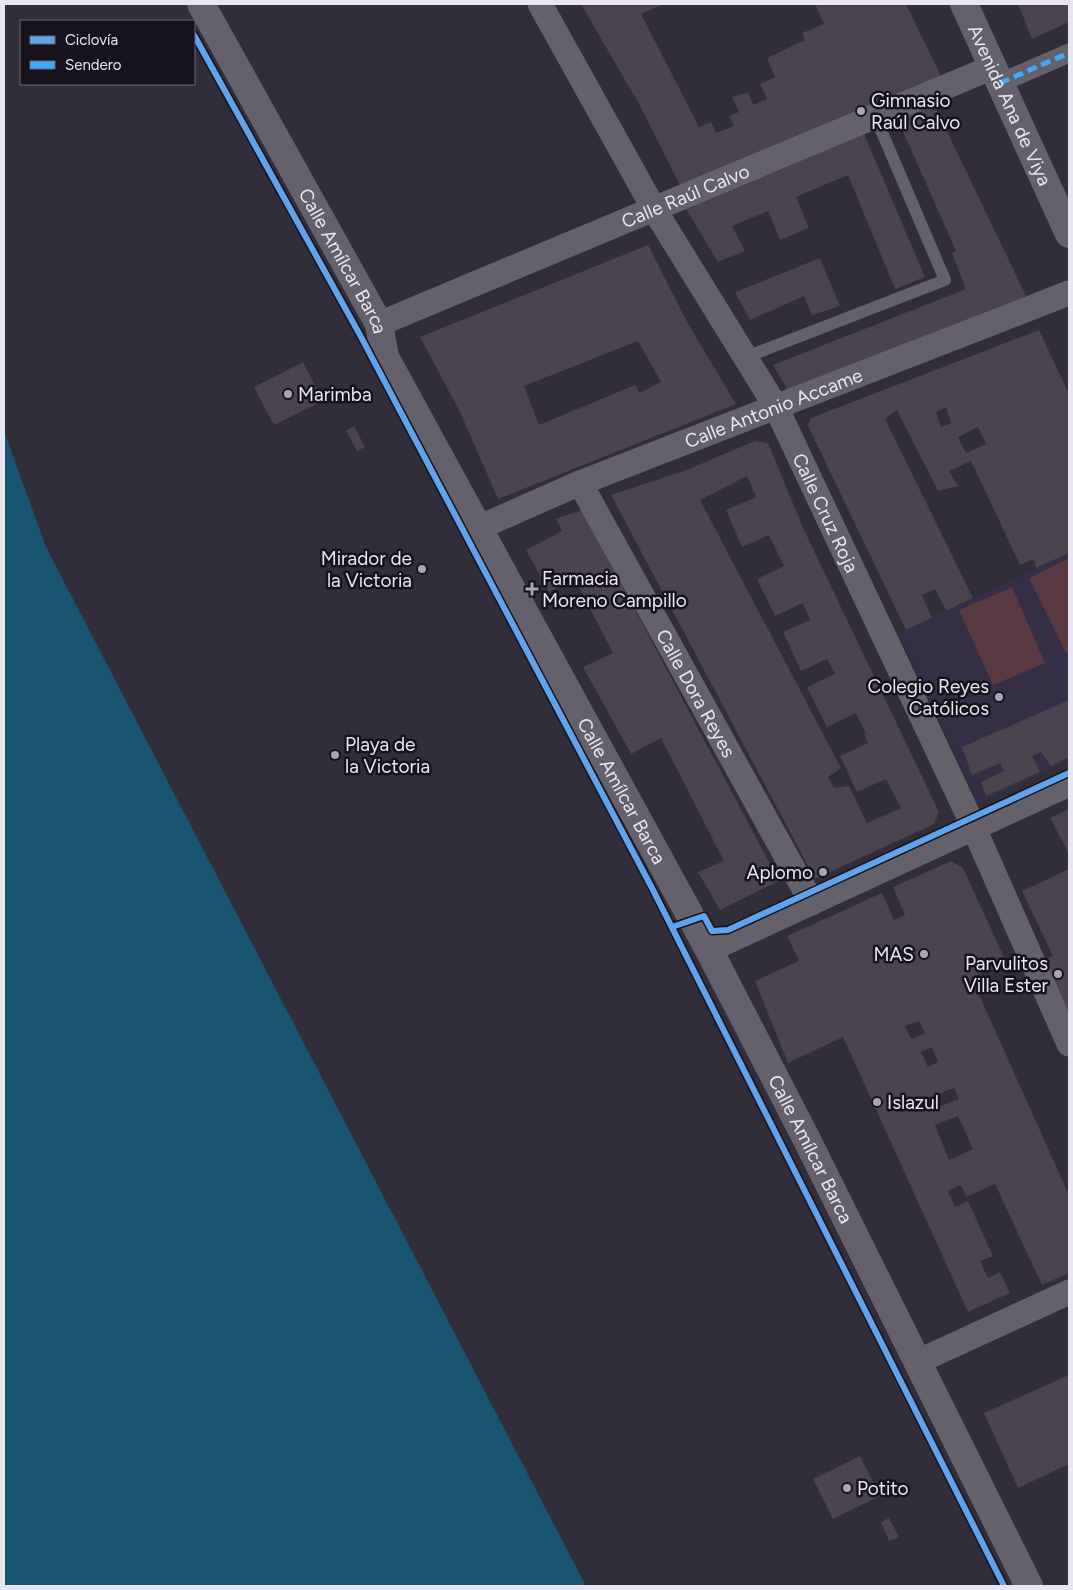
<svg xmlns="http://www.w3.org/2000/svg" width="1073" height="1590" font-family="Figtree,sans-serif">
<rect width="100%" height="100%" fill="#312d39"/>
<!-- built -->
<path fill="#352e47" d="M1069 553V761L979 804 898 633Z"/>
<!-- green -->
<path fill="#593a43" d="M1069 558V652L1066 653 1029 578Z
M1012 587 1045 663 993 685 959 610Z"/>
<!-- water -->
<path fill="#185570" d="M4 431 46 547 586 1586H4Z"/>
<!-- building -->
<path fill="#49444d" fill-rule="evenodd" d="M581 4H664L641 14 699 127 711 122 716 133 734 126 729 116 739 112 732 97 748 92 753 105 767 99 760 84 775 77 767 58 805 40 802 33 824 24 815 4H906L941 76 681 187 639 104Z
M1018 4H1069V22L1032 39Z
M933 102 1026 296 788 390 773 365 966 289 952 253 956 251 897 118Z
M864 134 925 277 895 289 848 175 796 197 809 228 780 240 768 211 732 226 745 251 718 262 686 209Z
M648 245 687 322 736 404 498 499 460 412 420 337ZM638 341 661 382 639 393 635 385 539 425 524 386Z
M820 258 840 306 812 315 804 296 750 320 735 292Z
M1039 330 1069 394V553L1036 568 1034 559 1020 565 971 461 949 471 958 486 938 491 897 410 885 419 973 598 946 611 935 589 922 595 932 618 906 630 808 426 811 418ZM946 407 951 423 941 427 936 412ZM978 427 986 444 966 453 958 437Z
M303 362 323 401 274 425 254 387Z
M354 426 365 447 357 451 346 431Z
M755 441 768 443 804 530 939 812 934 824 815 879 611 495 684 471ZM747 476 756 497 726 510 742 547 769 535 784 566 757 579 775 616 803 603 806 611 810 620 783 632 801 671 827 659 835 674 807 687 827 727 856 713 866 734H864L868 743 840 756 857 792 886 779 901 808 867 823 849 786 834 788 828 777 841 768 700 500Z
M582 510 779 881 720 910 698 872 724 861 661 738 631 754 583 667 613 653 575 579 549 592 526 550 562 531 556 519Z
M1069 700V757L1051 766 1041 752 1032 756 1040 772 986 796 981 782 1004 771 1000 763 972 775 962 747Z
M1069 809V854L1050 818Z
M951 861 963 868 1007 964 971 977 1069 1195V1273L1042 1285 995 1184 966 1197 961 1185 948 1191 955 1207 968 1201 993 1256 980 1261 988 1278 1000 1272 1010 1293 968 1312 843 1037 788 1063 755 981 799 961 787 936 882 893 894 920 905 915 893 887ZM919 1021 925 1033 911 1039 905 1026ZM932 1047 938 1062 928 1067 921 1052ZM954 1088 959 1099 941 1106 935 1095ZM958 1116 973 1149 949 1160 935 1125Z
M1069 869V1027L1041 961 1053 956 1022 891Z
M1069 1375V1464L1018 1488 984 1413Z
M860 1456 880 1496 833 1519 813 1479Z
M889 1518 899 1537 889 1541 881 1522Z"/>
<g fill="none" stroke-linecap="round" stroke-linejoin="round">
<!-- service -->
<path stroke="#64616a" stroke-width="12" d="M746 357 945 280 875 116"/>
<!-- pedestrian -->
<path stroke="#64616a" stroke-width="19" d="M1000 83 1069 53"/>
<!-- minor -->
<g stroke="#64616a" stroke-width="25">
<path id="s1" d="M540 4 654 209 776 407 970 819 1069 1044"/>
<path id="s2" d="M379 324 993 67"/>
<path id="s3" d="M580 483 812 903"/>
<path id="s4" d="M478 528 580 483 1069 293"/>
<path d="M709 950 1069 784"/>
<path d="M917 1362 1069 1292"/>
</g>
<!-- tertiary -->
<path stroke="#64616a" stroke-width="28" id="s5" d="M201 4 379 324 385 357 709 950 807 1140 1029 1586"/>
<!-- secondary -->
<path stroke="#64616a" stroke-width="28" id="s6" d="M964 4 1069 234"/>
<!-- quiet -->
<path stroke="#3fa9f5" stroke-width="5" stroke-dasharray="10 5" stroke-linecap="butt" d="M1000 83 1069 53"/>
<defs>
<path id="cycleway" d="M194 35 360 335 652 888 1004 1586
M672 927 704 916 712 931 728 930 1069 773"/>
</defs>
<!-- cycleway casing -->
<use href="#cycleway" stroke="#16131d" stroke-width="9"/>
<!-- cycleway -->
<use href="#cycleway" stroke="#60a3ed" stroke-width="6"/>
</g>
<!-- markers -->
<g fill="#a9a5b2" stroke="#16131d" stroke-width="2">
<circle cx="861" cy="111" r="5"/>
<circle cx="288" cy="394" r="5"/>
<circle cx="422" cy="569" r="5"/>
<path d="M529.5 581.5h5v5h5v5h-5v5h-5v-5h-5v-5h5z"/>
<circle cx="999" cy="697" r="5"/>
<circle cx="335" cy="755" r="5"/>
<circle cx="823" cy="872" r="5"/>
<circle cx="924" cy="954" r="5"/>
<circle cx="1058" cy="974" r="5"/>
<circle cx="877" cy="1102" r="5"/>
<circle cx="847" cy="1488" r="5"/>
</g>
<g text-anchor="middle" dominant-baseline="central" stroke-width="5" stroke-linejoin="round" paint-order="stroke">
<!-- poi labels -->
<g font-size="19" fill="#e9e5f3" stroke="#16131d" text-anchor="start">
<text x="871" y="100">Gimnasio<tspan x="871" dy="22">Raúl Calvo</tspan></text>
<text x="298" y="394">Marimba</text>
<text x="412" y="558" text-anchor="end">Mirador de<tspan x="412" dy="22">la Victoria</tspan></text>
<text x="542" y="578">Farmacia<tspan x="542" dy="22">Moreno Campillo</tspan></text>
<text x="989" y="686" text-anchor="end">Colegio Reyes<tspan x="989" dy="22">Católicos</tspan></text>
<text x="345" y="744">Playa de<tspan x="345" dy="22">la Victoria</tspan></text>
<text x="813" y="872" text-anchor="end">Aplomo</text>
<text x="914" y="954" text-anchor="end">MAS</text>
<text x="1048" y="963" text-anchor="end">Parvulitos<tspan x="1048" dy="22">Villa Ester</tspan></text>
<text x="887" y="1102">Islazul</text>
<text x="857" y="1488">Potito</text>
</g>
<!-- street labels -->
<g font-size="19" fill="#e9e5f3" stroke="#16131d">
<text stroke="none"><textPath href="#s6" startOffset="111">Avenida Ana de Viya</textPath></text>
<text stroke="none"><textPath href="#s2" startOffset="332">Calle Raúl Calvo</textPath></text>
<text stroke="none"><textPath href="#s5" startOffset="294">Calle Amílcar Barca</textPath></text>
<text stroke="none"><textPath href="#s4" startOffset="319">Calle Antonio Accame</textPath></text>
<text stroke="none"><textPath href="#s1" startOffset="584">Calle Cruz Roja</textPath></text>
<text stroke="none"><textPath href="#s3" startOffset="240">Calle Dora Reyes</textPath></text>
<text stroke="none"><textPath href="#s5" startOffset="894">Calle Amílcar Barca</textPath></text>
<text stroke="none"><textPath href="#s5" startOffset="1299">Calle Amílcar Barca</textPath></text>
</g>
</g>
<!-- border -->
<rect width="1073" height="1590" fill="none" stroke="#e9e5f3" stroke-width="10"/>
<!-- legend -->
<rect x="20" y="20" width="175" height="65" fill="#16131d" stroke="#6a6773"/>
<rect x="30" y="36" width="25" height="8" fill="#60a3ed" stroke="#6a6773"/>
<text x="65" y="45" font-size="15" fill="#e9e5f3">Ciclovía</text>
<rect x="30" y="61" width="25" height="8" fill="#3fa9f5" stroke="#6a6773"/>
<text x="65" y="70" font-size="15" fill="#e9e5f3">Sendero</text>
</svg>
